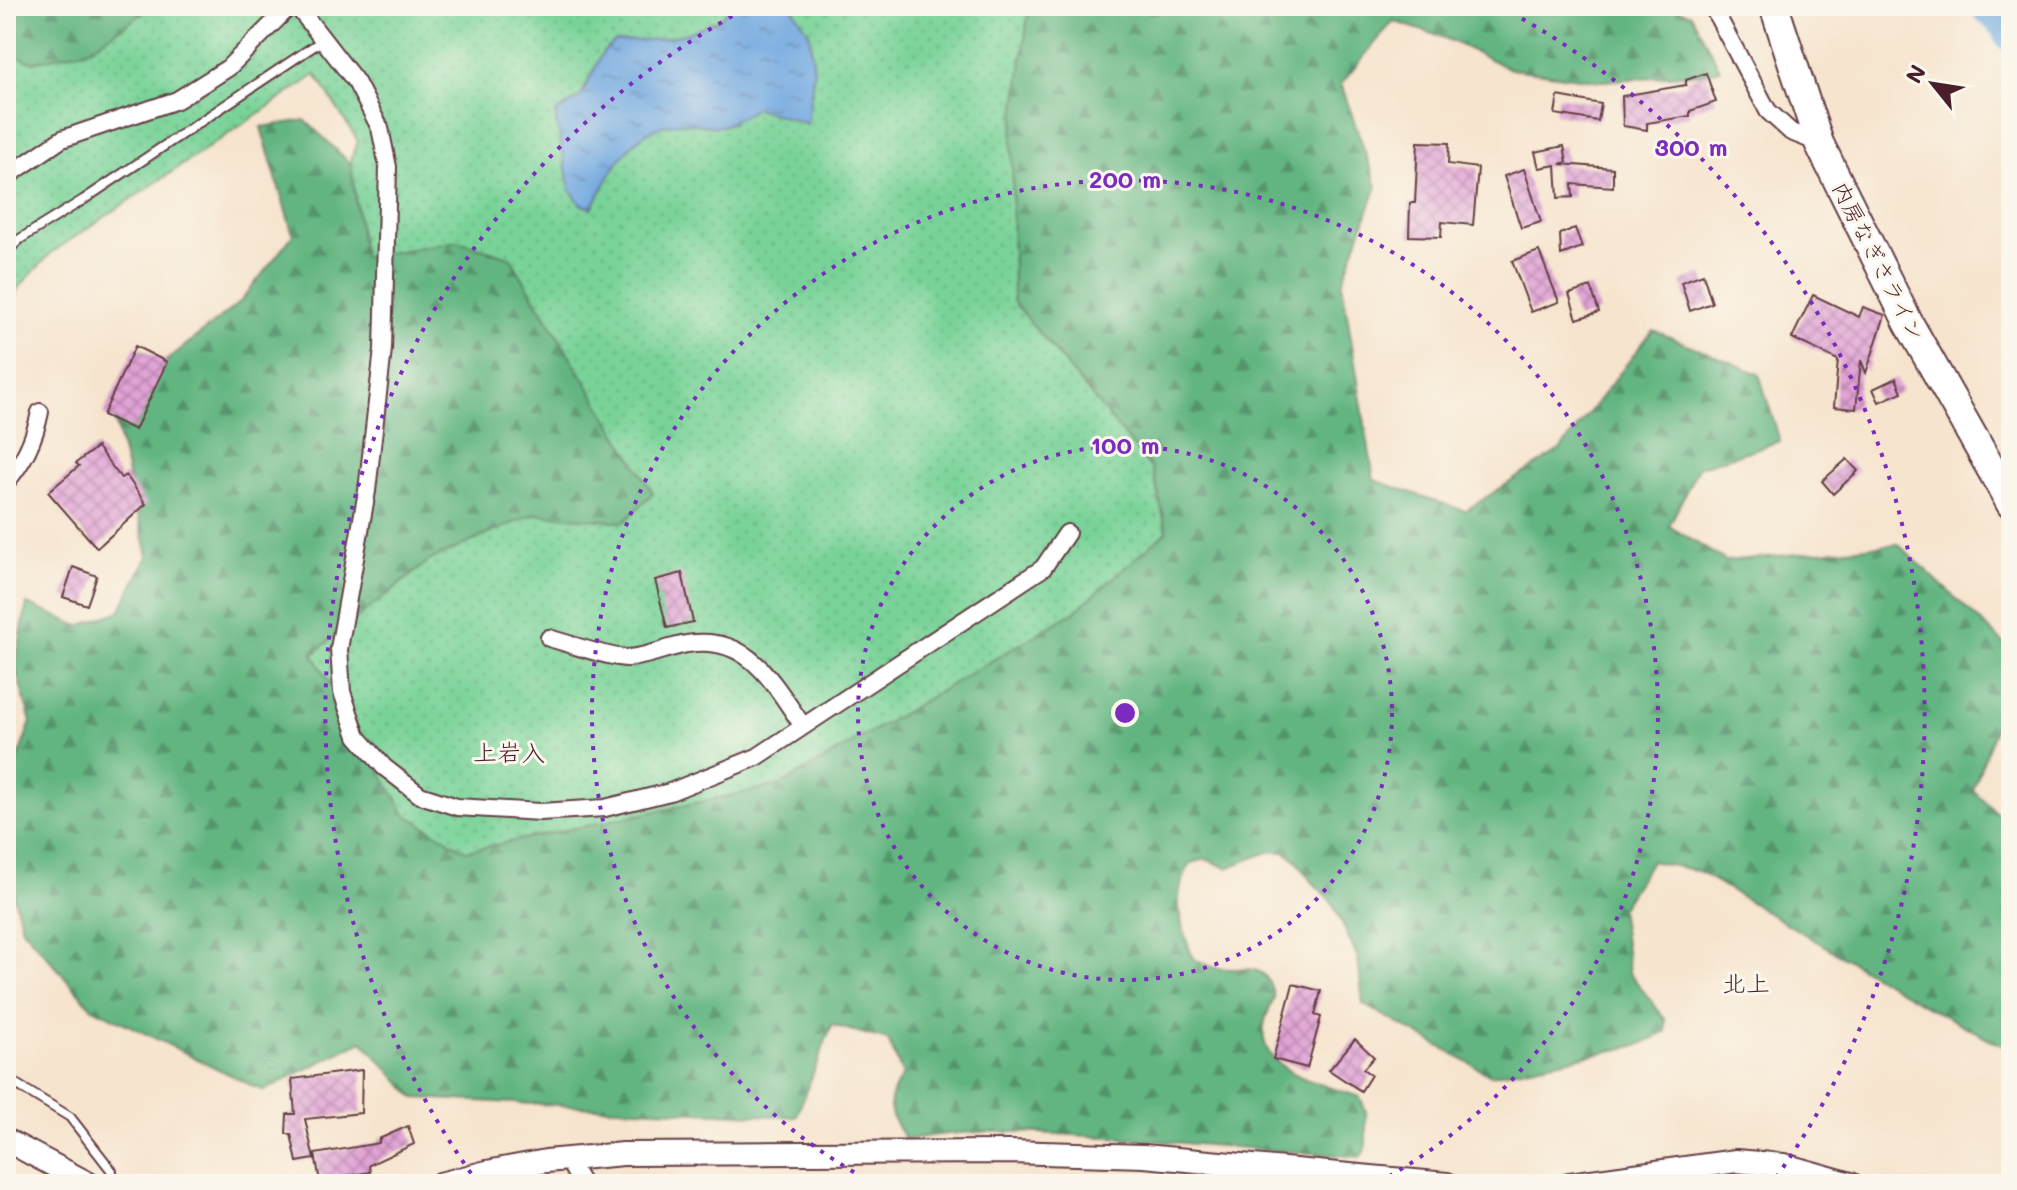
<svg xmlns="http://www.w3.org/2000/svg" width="2017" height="1190" font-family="Mali,'Klee One',sans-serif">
<defs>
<pattern id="grass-dots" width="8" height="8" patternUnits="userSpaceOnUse" patternTransform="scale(2)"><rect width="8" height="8" fill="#79d399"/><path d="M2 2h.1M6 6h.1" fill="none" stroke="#6ab584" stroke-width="1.8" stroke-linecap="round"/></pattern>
<pattern id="forest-firs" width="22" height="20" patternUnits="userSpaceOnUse" patternTransform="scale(2)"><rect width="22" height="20" fill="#62b581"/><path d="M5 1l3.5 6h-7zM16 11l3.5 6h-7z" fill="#53936a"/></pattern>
<pattern id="water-ripples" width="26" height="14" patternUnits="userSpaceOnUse" patternTransform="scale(2)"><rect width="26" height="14" fill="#71a8e0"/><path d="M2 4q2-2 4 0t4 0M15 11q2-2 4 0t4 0" fill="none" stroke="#5f88b6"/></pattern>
<pattern id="building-cross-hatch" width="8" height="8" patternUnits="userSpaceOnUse" patternTransform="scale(2)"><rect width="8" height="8" fill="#e1a3d5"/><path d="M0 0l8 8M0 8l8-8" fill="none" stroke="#b884ad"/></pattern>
</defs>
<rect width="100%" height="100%" fill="#fbf7ec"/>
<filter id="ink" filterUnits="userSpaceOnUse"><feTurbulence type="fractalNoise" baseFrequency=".0125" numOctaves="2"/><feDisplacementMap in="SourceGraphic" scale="16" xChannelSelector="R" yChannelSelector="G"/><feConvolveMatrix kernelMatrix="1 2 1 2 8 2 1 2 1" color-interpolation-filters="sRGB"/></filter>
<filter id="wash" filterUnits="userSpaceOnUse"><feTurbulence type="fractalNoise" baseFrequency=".006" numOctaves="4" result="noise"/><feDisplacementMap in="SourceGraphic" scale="32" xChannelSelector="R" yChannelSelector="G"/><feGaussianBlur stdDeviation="1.8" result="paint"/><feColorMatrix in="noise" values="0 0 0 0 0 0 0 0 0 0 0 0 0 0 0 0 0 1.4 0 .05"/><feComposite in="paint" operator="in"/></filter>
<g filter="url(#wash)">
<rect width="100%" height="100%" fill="#f6e4ce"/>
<!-- grass -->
<path fill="url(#grass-dots)" stroke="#627962" stroke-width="2" d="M6 6H1279L1247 578 307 1016 298 307 358 141 316 75 51 253 17 289 6 332Z"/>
<!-- forest -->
<path fill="url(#forest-firs)" stroke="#566a56" stroke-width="2" d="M6 6H154L87 50 33 62 6 53Z
M1029 6H1668L1691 14 1720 69 1706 73 1603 81 1511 69 1445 38 1393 21 1341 84 1377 186 1342 283 1374 480 1465 511 1561 449 1653 330 1759 374 1780 441 1698 467 1669 526 1726 561 1898 544 2011 650V716L2000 715 1973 790 2011 827V1050L1924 1005 1698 871 1651 861 1620 909 1629 972 1665 1019 1666 1032 1639 1045 1491 1075 1363 1004 1358 958 1332 902 1309 878 1295 859 1284 852H1268L1227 868 1206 859 1191 863C1169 896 1181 925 1193 959 1201 962 1209 967 1217 968 1248 972 1267 959 1274 999 1235 1067 1311 1081 1360 1097L1366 1112V1149L1360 1157C1276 1151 1192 1143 1108 1137 1041 1133 972 1126 906 1140 887 1114 884 1102 903 1075L888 1040 832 1025 796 1117 415 1098 362 1041 263 1091 91 1007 22 928 6 867V790L31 722 15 666 27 604 79 626 120 611 148 556 111 405 240 302 293 235 261 127 305 120 351 164 363 257 458 241 510 257 653 493 624 522 534 514 430 560 313 654 405 814 466 851 781 785 1074 612 1167 531 1152 469 1013 301 1012 138Z"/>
<!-- water -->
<path fill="url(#water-ripples)" stroke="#5e6486" stroke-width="2" d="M729 6H791L809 32 814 70 807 124 756 108C746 114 734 123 722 126 711 128 696 123 684 123 633 123 613 169 592 208L581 205 570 189 555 114 581 96 603 52 615 42 661 39 688 33 722 18Z"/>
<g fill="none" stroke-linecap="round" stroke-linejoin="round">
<!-- river -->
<path stroke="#71a8e0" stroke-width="32" d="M1986 6 2005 25 2011 37"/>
</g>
<g id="blocks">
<!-- building -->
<path fill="url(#building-cross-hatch)" d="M1706 73 1716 102 1690 111V116L1647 123V130L1623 126 1622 96 1686 85V80Z
M1558 96 1601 104 1598 121 1555 114Z
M1418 142 1449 143 1448 164 1478 168 1473 225 1442 222 1441 237 1409 236 1410 203H1415Z
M1564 146 1567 162 1560 164 1613 168V187L1572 184 1573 197 1558 198 1556 165 1539 168 1535 152Z
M1524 169 1541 222 1521 228 1504 176Z
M1575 228 1582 247 1561 255 1560 234Z
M1539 251 1559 302 1531 312 1512 261Z
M1703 274 1712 303 1690 311 1681 282Z
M1591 287 1599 312 1577 319 1569 294Z
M1813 295 1859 317 1863 307 1885 315 1866 373 1861 360 1856 409 1834 407 1838 360 1792 338Z
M135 346 167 362 135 430 103 415Z
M1896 378 1902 392 1879 402 1873 389Z
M97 447 121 478 126 475 146 504 97 548 48 492 79 466 76 463Z
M1847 459 1858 471 1833 494 1822 481Z
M73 567 97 576 87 605 63 597Z
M682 573 693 622 667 628 655 580Z
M1293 984 1321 991 1315 1015 1321 1017 1307 1068 1273 1059Z
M1355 1039 1374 1057 1363 1069 1371 1075 1361 1091 1329 1070Z
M362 1070 361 1113 305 1119 314 1159 297 1162 291 1134H286L287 1114H295L292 1079Z
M408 1126 414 1144 369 1165 370 1172 320 1181 315 1154 379 1143V1139Z"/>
</g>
</g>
<g filter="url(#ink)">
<use href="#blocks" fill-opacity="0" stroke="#643d43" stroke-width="2"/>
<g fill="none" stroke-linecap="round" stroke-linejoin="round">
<defs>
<path id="lane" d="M6 252 20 239 83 200 323 40
M6 1078 70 1117 112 1171 109 1184"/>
<path id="street" d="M297 6 356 82 380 128 388 167 383 349 367 491 339 649 342 692 357 736 384 767 420 795 457 807 540 812 605 808 670 792 757 757 1043 568 1067 533
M1712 6 1768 111 1791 132 1819 143
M6 177 62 139 177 100 228 68 290 6
M6 482C24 462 35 437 40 412
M549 638C570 644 606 657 626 658 646 658 667 647 687 644 749 634 772 682 803 726
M567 1159 582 1184"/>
<path id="secondary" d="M6 1140 89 1184
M440 1184 487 1172 546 1161 623 1154 1009 1152 1144 1156 1447 1184
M1570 1184 1736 1161 1784 1165 1851 1184"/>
<path id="highway" d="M1774 6 1819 143 1908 322 2011 504"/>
</defs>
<!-- lane casing -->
<use href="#lane" stroke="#643d43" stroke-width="12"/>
<!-- street casing -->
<use href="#street" stroke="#643d43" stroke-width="20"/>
<!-- secondary casing -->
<use href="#secondary" stroke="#643d43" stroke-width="26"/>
<!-- highway casing -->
<use href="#highway" stroke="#643d43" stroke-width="32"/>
<!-- lane -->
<use href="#lane" stroke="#fff" stroke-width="8"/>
<!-- street -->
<use href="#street" stroke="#fff" stroke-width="16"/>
<!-- secondary -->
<use href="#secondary" stroke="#fff" stroke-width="22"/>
<!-- highway -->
<use href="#highway" stroke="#fff" stroke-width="28"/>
</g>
</g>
<!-- distance rings -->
<g fill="none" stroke="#7b2cbf" stroke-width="4" stroke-dasharray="4 8">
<circle cx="1125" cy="713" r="267"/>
<path d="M875 1184A533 533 0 1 1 1375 1184"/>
<path d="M478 1183A800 800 0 0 1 749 7M1501 7A800 800 0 0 1 1772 1183"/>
</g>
<g text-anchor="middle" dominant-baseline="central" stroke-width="6" stroke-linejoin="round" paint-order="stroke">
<!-- street labels -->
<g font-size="22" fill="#4a1f2b" stroke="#fbf7ec">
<text transform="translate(1879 261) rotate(63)">内房なぎさライン</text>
</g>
<!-- neighbourhood labels -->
<g font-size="24" fill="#4a1f2b" stroke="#fbf7ec">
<text x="509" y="751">上岩入</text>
<text x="1746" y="982">北上</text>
</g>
</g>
<circle cx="1125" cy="713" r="12" fill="#7b2cbf" stroke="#fbf7ec" stroke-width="4"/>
<g font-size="24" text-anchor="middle" font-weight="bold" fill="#7b2cbf" stroke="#fbf7ec" stroke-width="6" stroke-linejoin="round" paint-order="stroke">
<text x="1691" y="156">300 m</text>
<text x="1125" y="188">200 m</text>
<text x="1125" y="454">100 m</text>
</g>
<!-- margin -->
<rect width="2017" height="1190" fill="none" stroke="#fbf7ec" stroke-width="32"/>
<!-- north arrow -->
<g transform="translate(1933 84) rotate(300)" stroke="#fbf7ec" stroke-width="6" paint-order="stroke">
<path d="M0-6L14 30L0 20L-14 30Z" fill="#4a1f2b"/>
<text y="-12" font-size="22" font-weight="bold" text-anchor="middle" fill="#4a1f2b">N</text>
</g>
</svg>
